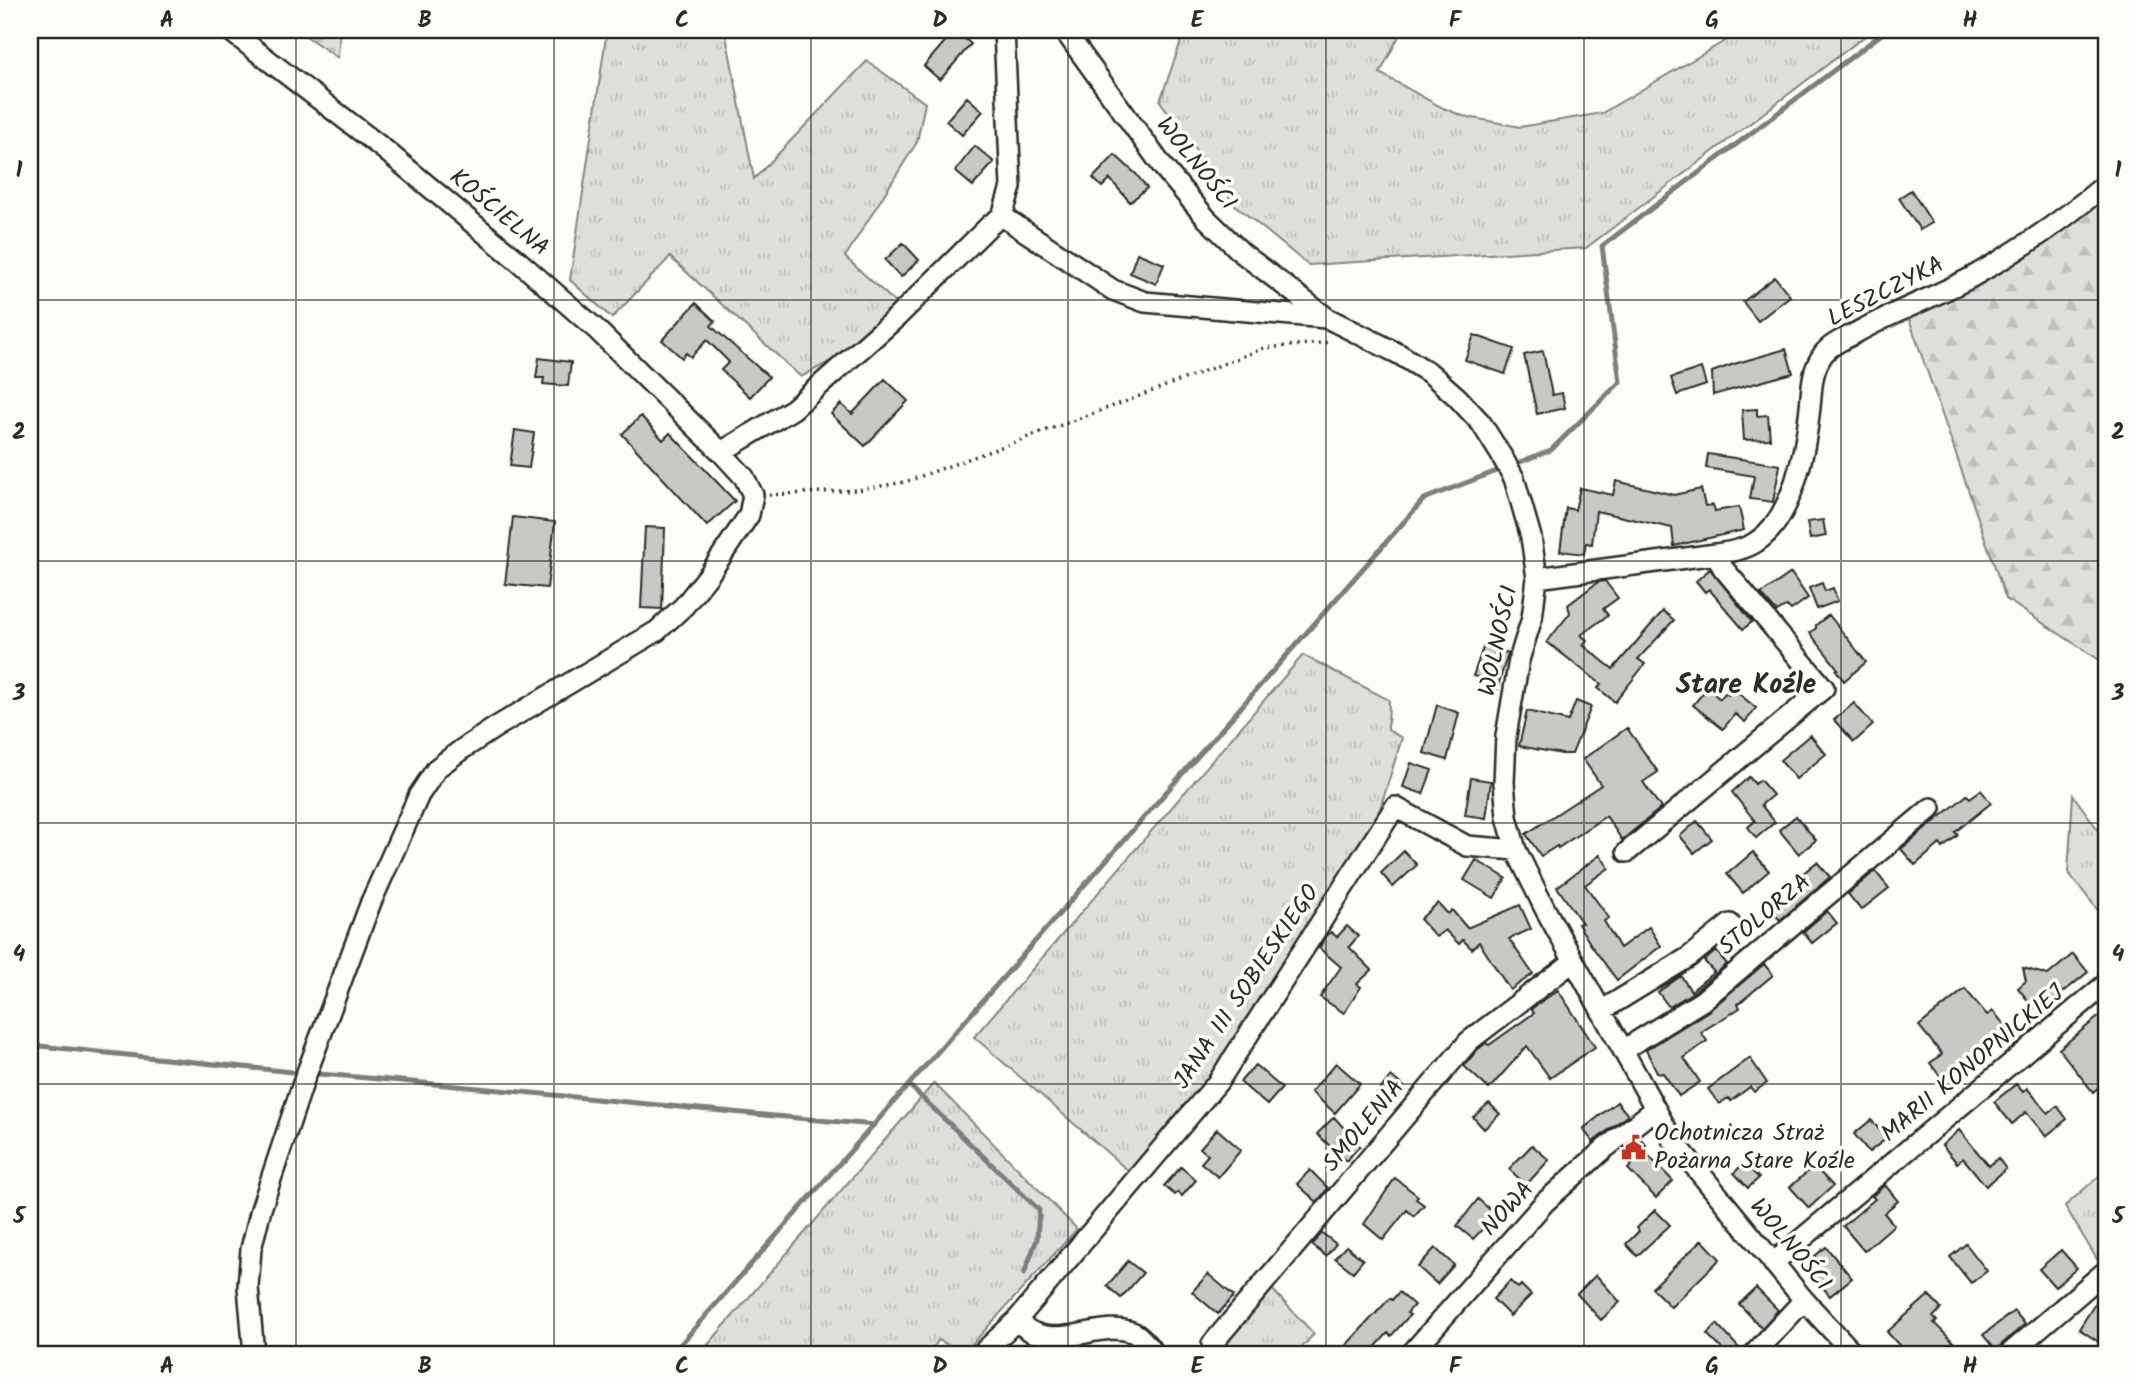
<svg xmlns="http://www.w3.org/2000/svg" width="2137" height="1384" font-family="Kalam,sans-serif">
<defs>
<pattern id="grass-tufts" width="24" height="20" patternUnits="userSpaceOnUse" patternTransform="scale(1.75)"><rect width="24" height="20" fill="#dfdeda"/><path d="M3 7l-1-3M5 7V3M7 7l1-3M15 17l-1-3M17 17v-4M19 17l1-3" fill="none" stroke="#c0bfbb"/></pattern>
<pattern id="forest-firs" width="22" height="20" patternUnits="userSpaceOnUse" patternTransform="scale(1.75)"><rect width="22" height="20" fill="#dfdeda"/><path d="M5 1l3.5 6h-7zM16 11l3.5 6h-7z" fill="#c0bfbb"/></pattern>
<pattern id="cemetery-stones" width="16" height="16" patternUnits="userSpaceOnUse" patternTransform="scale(1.75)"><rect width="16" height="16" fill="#dfdeda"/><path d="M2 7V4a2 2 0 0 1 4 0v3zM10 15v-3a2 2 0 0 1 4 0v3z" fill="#c0bfbb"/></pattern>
</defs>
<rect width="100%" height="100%" fill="#fdfcf7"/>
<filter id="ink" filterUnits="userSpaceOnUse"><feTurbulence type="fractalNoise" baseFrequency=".0143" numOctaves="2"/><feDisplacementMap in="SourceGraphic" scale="14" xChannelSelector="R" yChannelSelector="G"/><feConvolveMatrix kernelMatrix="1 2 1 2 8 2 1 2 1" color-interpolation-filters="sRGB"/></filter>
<g filter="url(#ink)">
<!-- grass -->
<path fill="url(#grass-tufts)" stroke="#858482" stroke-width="2" d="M607 30H725L754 179 867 61 925 103 917 142 845 257 897 304 844 354 801 377 670 257 612 318 570 280Z
M1185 30H1399L1401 32 1380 73 1443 108 1463 116 1520 127 1602 113 1735 35 1741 30H1873L1586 248 1308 265 1236 206 1160 101Z
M1303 655 1389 700 1388 730 1402 738 1378 815 1209 1076 1132 1174 974 1037Z
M2073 795 2107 842V922L2068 872Z
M934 1083 1077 1229 964 1353 939 1340 928 1354H700Z
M2107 1169V1260L2101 1266 2065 1206Z
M1270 1287 1314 1334 1296 1354H1211Z"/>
<!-- forest -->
<path fill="url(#forest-firs)" stroke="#858482" stroke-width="2" d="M2107 190V665L2006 599 1908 316Z"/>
<!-- cemetery -->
<path fill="url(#cemetery-stones)" stroke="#858482" stroke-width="2" d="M297 30H340L338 58Z"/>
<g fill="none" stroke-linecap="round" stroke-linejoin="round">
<!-- stream -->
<path stroke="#7e7d7b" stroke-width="5" d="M30 1045 292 1072
M319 1074C504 1089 689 1109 874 1125
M909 1085 1039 1210 1037 1239 1024 1274
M672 1354 1424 499 1551 450 1620 382 1602 246 1887 30"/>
</g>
<!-- building -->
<path fill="#c9c8c4" stroke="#2b2b2b" stroke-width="2" d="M955 30 971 44 940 80 924 66Z
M967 97 983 111 962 135 946 121Z
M975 146 994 162 973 186 955 171Z
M1115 155 1136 174 1147 188 1130 202 1110 179 1102 187 1093 178Z
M1911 190 1932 223 1920 230 1899 198Z
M903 243 919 260 901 277 885 260Z
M1137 253 1164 264 1156 284 1130 273Z
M1775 277 1790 296 1758 321 1743 302Z
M696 303 715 321 711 326 769 377 750 397 721 370 729 362 707 340 691 357 686 353 682 358 662 340Z
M1474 335 1514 349 1505 374 1465 360Z
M1786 349 1793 373 1713 395 1712 372 1734 364Z
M1543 351 1552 395 1562 393 1565 408 1537 414 1524 355Z
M539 358 571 362 568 386 543 384 544 378H536Z
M1701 368 1706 385 1677 395 1671 378Z
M885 379 908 401 865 446 831 414 841 404 852 414Z
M1757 409V416L1768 415 1770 439 1744 440 1742 410Z
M641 416 663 440 670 433 735 501 707 526 622 434Z
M515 430 534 433 529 468 510 466Z
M1708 454 1780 465 1773 502 1750 499 1754 476 1706 468Z
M1616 481 1674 495 1701 489 1705 506 1713 505 1715 511 1739 507 1744 530 1674 546 1672 528 1596 511 1592 544 1586 543 1584 554 1560 551 1566 508 1575 510 1580 488 1613 495Z
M513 517 555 522 547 588 505 584Z
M1823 520 1826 536 1810 539 1807 522Z
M645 527 665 528 662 609 641 608Z
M1710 569 1752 622 1743 629 1709 589 1705 592 1696 581Z
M1791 573 1808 598 1791 610 1787 606 1777 612 1761 594Z
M1605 581 1618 598 1603 609 1608 615 1581 635 1587 640 1583 645 1613 669 1663 611 1674 620 1638 659 1645 664 1615 702 1598 688 1601 684 1547 642 1570 613 1568 605 1598 582Z
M1822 583 1825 591 1833 588 1838 601 1817 609 1809 588Z
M1829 615 1866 662 1844 681 1836 670 1838 669 1810 633 1816 628V625Z
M1484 645 1508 653 1497 689 1484 685 1485 679 1473 676Z
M1707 688 1720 699 1725 693 1728 695 1733 689 1756 708 1745 722 1735 714 1723 729 1693 705Z
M1576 701 1591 707 1572 754H1562L1519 746 1527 711 1568 721Z
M1854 703 1873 725 1854 742 1834 720Z
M1437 705 1459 713 1447 760 1424 753Z
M1627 728 1658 772 1643 782 1661 808 1622 840 1606 816 1558 848 1557 846 1541 856 1526 834 1601 785 1583 759Z
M1810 735 1826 754 1796 779 1780 760Z
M1411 763 1432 770 1423 794 1403 787Z
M1749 777 1755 784 1760 780 1773 795 1761 805 1775 822 1756 838 1748 827 1755 821 1732 792Z
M1471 778 1491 781 1486 818 1465 815Z
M1981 790 1991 803 1955 832 1958 835 1943 848 1940 844 1915 865 1901 849 1967 795 1970 798Z
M1796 816 1816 840 1799 854 1779 830Z
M1697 821 1712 839 1694 853 1680 836Z
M1404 851 1417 865 1393 887 1381 873Z
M1753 852 1769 871 1743 893 1727 874Z
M1600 855 1609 868 1585 885 1609 918 1604 921 1620 948 1649 927 1661 946 1617 980 1591 945 1578 924 1582 923 1557 887Z
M1476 860 1506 878 1494 898 1464 880Z
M1817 862 1830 877 1780 920 1773 913 1802 886 1796 879Z
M1875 871 1889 888 1861 910 1848 894Z
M1438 903 1448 914 1452 910 1467 928 1520 905 1531 929 1509 939 1533 974 1510 990 1479 942 1472 949 1463 940 1459 944 1445 930 1436 937 1420 919Z
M1827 911 1837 923 1812 943 1803 932Z
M1347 926 1358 936 1349 947 1372 970 1357 984 1361 987 1344 1013 1320 997 1341 967 1319 948 1327 935 1331 932 1337 937Z
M1716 951 1727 964 1695 991 1669 1007 1658 992 1681 976 1691 991 1714 972 1704 961Z
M2073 954 2088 972 2044 1008 2040 1003 2034 1008 2018 988 2026 981 2023 968 2048 975Z
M1764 964 1773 975 1738 1004 1740 1008 1701 1032 1707 1041 1684 1058 1700 1082 1679 1096 1663 1073 1659 1074 1657 1072 1646 1050 1710 1010Z
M1965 989 1987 1015 1993 1011 2012 1034 1990 1051 1989 1050 1948 1087 1930 1063 1942 1054 1919 1026Z
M1558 990 1595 1047 1550 1078 1527 1046 1489 1089 1464 1066 1477 1050 1486 1043 1489 1045 1534 1013 1531 1009Z
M2107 1010V1080L2093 1092 2059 1049Z
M1750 1058 1767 1083 1754 1092 1750 1087 1731 1101 1728 1098 1719 1104 1708 1089Z
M1336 1063 1360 1084 1335 1113 1311 1092Z
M1255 1065 1282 1088 1267 1105 1240 1082Z
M1391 1076 1404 1087 1387 1107 1374 1097Z
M2016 1084 2023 1092 2027 1088 2048 1113 2057 1106 2067 1119 2046 1136 2026 1112 2012 1124 1994 1102Z
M1617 1102 1628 1115 1593 1142 1583 1129Z
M1489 1103 1500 1114 1484 1129 1473 1117Z
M1334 1117 1360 1146 1346 1161 1317 1134Z
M1871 1120 1887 1138 1869 1152 1854 1134Z
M1217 1129 1241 1150 1218 1177 1201 1163 1208 1155 1200 1148Z
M1959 1130 1989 1166 1998 1158 2006 1169 1986 1186 1963 1158 1957 1163 1942 1145Z
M1639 1137 1646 1145 1642 1149 1673 1181 1656 1198 1628 1169 1633 1163 1622 1150Z
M1532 1145 1549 1160 1526 1185 1509 1169Z
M1744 1163 1759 1178 1748 1188 1734 1173Z
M1814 1166 1833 1186 1809 1208 1790 1187Z
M1181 1167 1196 1180 1182 1196 1178 1192 1175 1195 1164 1186Z
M1310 1170 1328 1188 1317 1202 1297 1184Z
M1395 1178 1418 1196 1416 1199 1424 1205 1414 1216 1407 1210 1383 1240 1364 1224Z
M1885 1185 1898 1201 1884 1213 1894 1225 1864 1251 1843 1226 1875 1199 1872 1196Z
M1478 1199 1496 1215 1473 1239 1457 1226Z
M1655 1210 1670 1225 1637 1256 1626 1244 1639 1231 1637 1228Z
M1322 1233 1336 1244 1326 1256 1312 1245Z
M1702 1240 1720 1259 1671 1307 1652 1288Z
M1966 1244 1987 1271 1971 1283 1950 1257Z
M1346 1246 1363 1260 1353 1272 1335 1258Z
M1826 1247 1852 1278 1830 1296 1804 1265Z
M1435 1248 1454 1265 1437 1284 1418 1267Z
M2061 1250 2077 1268 2055 1287 2039 1269Z
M1128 1261 1143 1273 1121 1298 1107 1286Z
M1208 1274 1234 1296 1218 1314 1192 1292Z
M1596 1275 1620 1302 1601 1320 1577 1294Z
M1510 1281 1518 1288 1521 1285 1531 1295 1510 1316 1493 1299Z
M1756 1288 1778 1310 1762 1328 1739 1304Z
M1399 1292 1414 1305 1407 1313 1410 1315 1391 1336 1388 1333 1369 1354H1338L1390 1298 1392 1300Z
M1929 1295 1941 1309 1933 1317 1937 1321 1934 1323 1965 1354H1907L1887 1332Z
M2098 1299 2107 1304V1330L2099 1342 2079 1329Z
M2014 1311 2025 1324 2001 1345 1997 1352 1983 1335Z
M1717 1324 1739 1348 1733 1354H1727L1707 1334Z"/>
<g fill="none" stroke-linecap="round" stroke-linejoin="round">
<defs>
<path id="minor" d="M229 30 385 150 517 260 596 329 721 452 744 477 753 495 749 515 708 576 684 606 657 631 496 727 461 750 437 768 419 795 371 902 304 1080 261 1209 251 1249 248 1287 254 1354
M1064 30 1163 167 1206 218 1242 253 1327 318 1399 354 1431 374 1457 397 1481 423 1501 455 1514 478 1531 537 1537 578 1532 618 1519 660 1506 736 1504 783 1507 817 1516 850 1545 909 1672 1139 1804 1300 1854 1354
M1002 216 1113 290 1145 302 1326 318
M721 452 793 409 896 318 990 225 1002 216 1011 187 1004 30
M1537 578 1716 554C1729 552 1744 550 1756 542 1793 519 1806 448 1810 407 1812 390 1811 372 1822 356 1828 346 1841 340 1852 335 1890 313 1933 298 1972 277 2020 250 2065 219 2107 183
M1627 852 1824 688 1723 568 1716 554
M1601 1011 1689 957 1730 924
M1623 1050 1702 1001 1931 808
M1773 1263 2107 983
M1016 1321C1022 1325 1028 1331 1035 1333 1067 1346 1103 1321 1132 1332 1140 1335 1149 1347 1155 1354
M1212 1344 1469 1041 1574 961
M981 1354 1016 1321 1218 1082 1395 807 1467 846 1516 850
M1411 1354 1545 1202 1604 1149 1654 1110
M1754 1354 1804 1300
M2009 1354 2107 1270"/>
</defs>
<!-- minor casing -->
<use href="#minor" stroke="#2b2b2b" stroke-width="24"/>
<!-- path -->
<path stroke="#2b2b2b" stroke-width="3.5" stroke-dasharray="2 5" stroke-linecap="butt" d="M769 495 857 490 905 482 1127 401 1264 348 1331 342"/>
<!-- minor -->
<use href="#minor" stroke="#fdfcf7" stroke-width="19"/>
</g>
</g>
<!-- grid -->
<path fill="none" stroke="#2b2b2b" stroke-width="2" stroke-opacity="0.55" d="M296 30V1354M554 30V1354M811 30V1354M1068 30V1354M1326 30V1354M1584 30V1354M1841 30V1354M30 300H2107M30 561H2107M30 823H2107M30 1084H2107"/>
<!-- icons -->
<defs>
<symbol id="civic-bare" viewBox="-9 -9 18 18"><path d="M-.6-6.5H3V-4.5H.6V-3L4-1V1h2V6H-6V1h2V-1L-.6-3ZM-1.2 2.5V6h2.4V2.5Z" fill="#c8321e" stroke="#fdfcf7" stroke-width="2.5" paint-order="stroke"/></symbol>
</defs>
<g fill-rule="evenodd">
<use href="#civic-bare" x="1616" y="1130" width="35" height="35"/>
</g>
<g text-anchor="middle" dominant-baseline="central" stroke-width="7" stroke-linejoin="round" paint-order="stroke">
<!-- street labels -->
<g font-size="24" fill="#2b2b2b" stroke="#fdfcf7">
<text transform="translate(1196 164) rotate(51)">WOLNOŚCI</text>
<text transform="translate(499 213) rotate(40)">KOŚCIELNA</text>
<text transform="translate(1886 292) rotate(-27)">LESZCZYKA</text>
<text transform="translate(1499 641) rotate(-78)">WOLNOŚCI</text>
<text transform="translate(1765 915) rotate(-40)">STOLORZA</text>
<text transform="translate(1247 987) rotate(-56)">JANA III SOBIESKIEGO</text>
<text transform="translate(1973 1064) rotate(-40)">MARII KONOPNICKIEJ</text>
<text transform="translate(1364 1126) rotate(-50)">SMOLENIA</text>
<text transform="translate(1508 1209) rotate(-47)">NOWA</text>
<text transform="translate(1790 1245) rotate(50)">WOLNOŚCI</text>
</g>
<!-- poi labels -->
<g font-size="24" fill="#2b2b2b" stroke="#fdfcf7" text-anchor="start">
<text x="1654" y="1133">Ochotnicza Straż<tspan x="1654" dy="28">Pożarna Stare Koźle</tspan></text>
</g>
<!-- quarter labels -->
<g font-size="28" font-weight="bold" fill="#2b2b2b" stroke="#fdfcf7">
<text x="1746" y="685">Stare Koźle</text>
</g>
</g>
<!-- margin -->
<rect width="2137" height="1384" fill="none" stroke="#fdfcf7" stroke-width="77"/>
<rect x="38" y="38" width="2060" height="1308" fill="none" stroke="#2b2b2b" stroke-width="2.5"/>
<g font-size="23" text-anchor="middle" font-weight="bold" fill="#2b2b2b">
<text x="167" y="27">A</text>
<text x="425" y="27">B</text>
<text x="682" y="27">C</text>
<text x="940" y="27">D</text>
<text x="1197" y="27">E</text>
<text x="1455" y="27">F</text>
<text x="1712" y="27">G</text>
<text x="1970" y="27">H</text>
<text x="19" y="177">1</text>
<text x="2118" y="177">1</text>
<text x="19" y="439">2</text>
<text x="2118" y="439">2</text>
<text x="19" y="700">3</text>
<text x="2118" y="700">3</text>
<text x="19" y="961">4</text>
<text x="2118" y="961">4</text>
<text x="19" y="1223">5</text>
<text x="2118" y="1223">5</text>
<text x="167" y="1373">A</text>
<text x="425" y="1373">B</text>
<text x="682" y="1373">C</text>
<text x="940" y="1373">D</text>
<text x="1197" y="1373">E</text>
<text x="1455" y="1373">F</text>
<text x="1712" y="1373">G</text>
<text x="1970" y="1373">H</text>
</g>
</svg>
